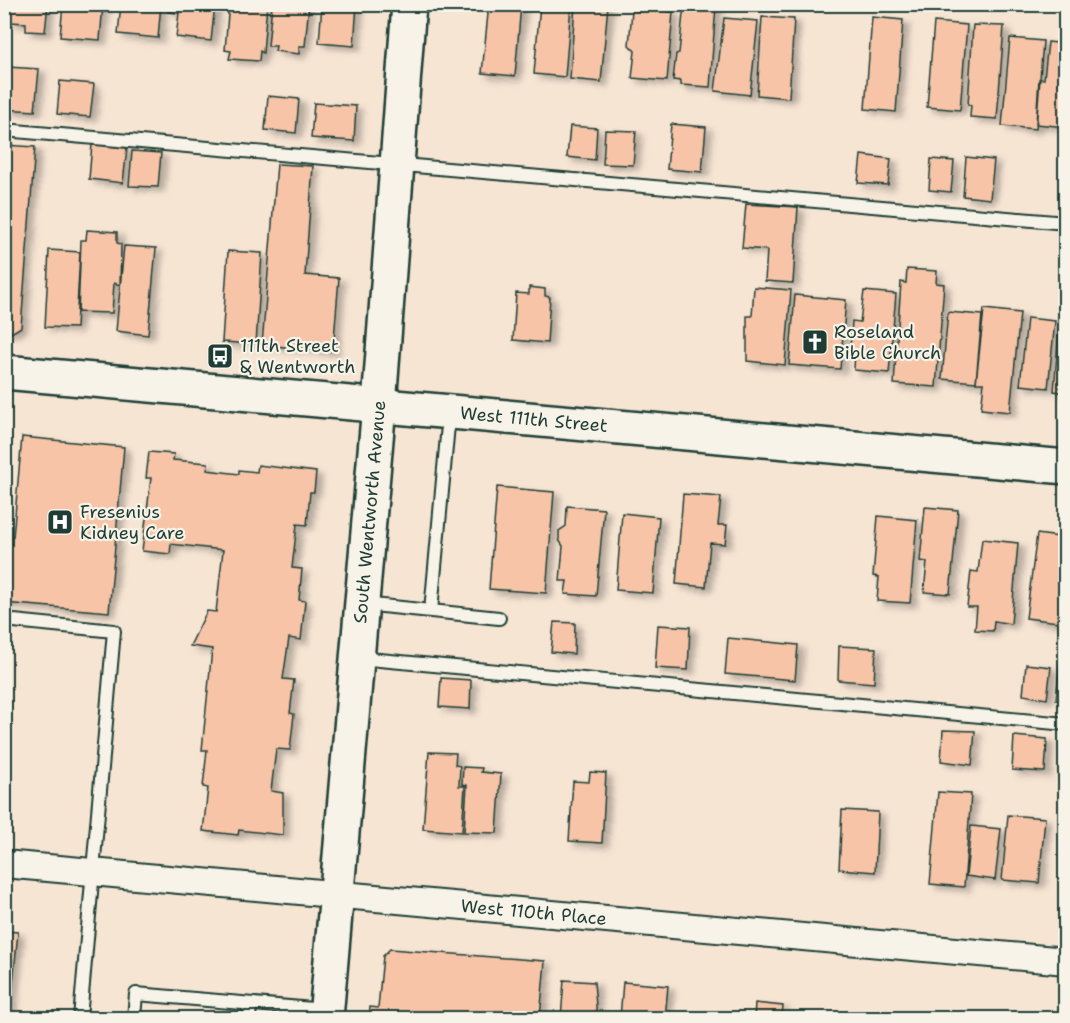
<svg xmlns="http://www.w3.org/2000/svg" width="1070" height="1023" font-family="'Shantell Sans',sans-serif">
<defs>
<filter id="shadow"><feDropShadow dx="6" dy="4" stdDeviation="3" flood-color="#0004"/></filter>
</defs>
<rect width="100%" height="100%" fill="#f7e5d4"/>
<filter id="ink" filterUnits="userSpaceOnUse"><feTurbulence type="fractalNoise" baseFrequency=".0167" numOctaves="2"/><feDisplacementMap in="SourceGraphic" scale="12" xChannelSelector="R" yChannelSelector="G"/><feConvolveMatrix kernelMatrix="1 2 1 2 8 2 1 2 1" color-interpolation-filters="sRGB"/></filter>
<g filter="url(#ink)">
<!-- building -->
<path fill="#f7c4a7" stroke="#1f3d34" stroke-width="1.5" filter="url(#shadow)" d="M4 4H48L45 32 26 31V23L10 22 11 5Z
M63 4H103L100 40 60 37Z
M121 4H161L158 38 118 34Z
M169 4H215L211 41 176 37 179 13 168 12Z
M226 4H267L263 53 260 51 259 61 229 59 231 51 225 50 228 14Z
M272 4H309L305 46H299V54L275 51 276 46H268Z
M322 4H357L354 46 319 43Z
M489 4H521L515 76 482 73Z
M540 4 571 5 565 77 534 74Z
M575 4 608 5 601 82 570 79Z
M684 4 716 5 710 87 681 85V81L673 80 676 54 679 53Z
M642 9 673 12 667 81 632 78 635 51 629 45 632 10 642 11Z
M762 17 794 19 789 98 757 95Z
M872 17 903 20 896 112 865 109Z
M724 18 758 21 750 95 715 91Z
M934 22 967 25 960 110 927 107Z
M973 25 1004 26 997 119 970 117 971 105H968Z
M1010 38 1043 41 1036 129 1002 126Z
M1048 42 1066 44V127L1036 124 1039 79H1044Z
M7 67 39 69 35 111 4 109Z
M60 81 94 84 90 117 57 114Z
M268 96 299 99 296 133 265 130Z
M314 103 356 106 354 141 311 138Z
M671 124 706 127 702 172 667 169Z
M570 126 597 128 595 160 567 157Z
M605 130 636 131 633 165 603 164Z
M92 144 127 148 123 183 89 179Z
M4 145 35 147 21 327 13 332H4Z
M132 151 161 153 158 187 129 186Z
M861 155 891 159 888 185 858 183Z
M966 157 994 160 990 199 963 196Z
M931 159 954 161 951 192 929 190Z
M277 164 313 166 305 275 339 278 333 351 262 345Z
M746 204 798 207 793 283 765 281 767 250 742 248Z
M87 230 117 232V243L121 244 120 285 114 283 112 313 78 312 81 240H86Z
M124 246 156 248 148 335 116 331Z
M49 250 80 252 76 328 45 327Z
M228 251 262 253 256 344 222 342Z
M907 269 937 271 936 283 944 284 936 387 894 384 901 282 906 283Z
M529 287 545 289V296L550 297 547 343 513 340 516 293 529 294Z
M754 287 791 290 785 365 747 361V316H752Z
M864 291 896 294 889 373 854 370 855 350 850 349 852 321 860 322Z
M795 295 846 300 840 369 789 365Z
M1061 305H1066V393L1054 391Z
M984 309 1020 313 1010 412 981 409 984 383H976Z
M948 312 982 315 976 382 942 379Z
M1027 318 1055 321 1048 388 1020 385Z
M22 437 124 447 109 612 4 603V536L13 537Z
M149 452 174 454 173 460 208 463 207 470 239 474V470L257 472 258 465 316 472 314 492H310L307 525 297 524 292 568 302 569 299 600 305 601 301 640 289 638 283 679 294 680 290 713 294 714 290 750 276 749 271 791 283 793V835L239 830 238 835 203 831 208 788 203 787 207 750H202L212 649 190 646 207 611 216 612 223 550 171 544 170 554 142 551 151 478H146Z
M497 487 554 492 546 593 489 589Z
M683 494 721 497 718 525H727L725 544 710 543 706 587 676 584Z
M567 506 604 509 596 596 565 594 567 581H560L563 546 559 540V531L566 526Z
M925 507 958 510 950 594 924 592 927 562 920 561Z
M622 513 659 517 653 593 616 590Z
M878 516 917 520 910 603 877 601 879 577 873 576Z
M1037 534 1066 538V570L1058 622 1026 618Z
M982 539 1018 543 1011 624 994 621 993 631 975 630 977 607H967L971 571 978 572Z
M554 622 575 623 574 654 551 652Z
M658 625 690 627 688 670 655 668Z
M728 638 798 645 795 680 725 674Z
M839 646 876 648 874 683 838 680Z
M1060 660H1066V701L1056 700Z
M1026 664 1051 667 1047 699 1023 695Z
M441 678 471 680 470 709 439 707Z
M943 730 975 731 972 765 941 761Z
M1014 736 1047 739 1045 772 1012 770Z
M429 752 456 753 455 765 460 766 459 786H465L462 832 423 829Z
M463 767 482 768 481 772 501 774 497 833 464 832 467 785 462 784Z
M590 772 606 773 602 843 569 841 573 781 589 782Z
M938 792 971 794 964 887 930 884Z
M842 810 878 812 875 872 839 869Z
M1008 815 1045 818 1039 883 1002 880Z
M971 826 1001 829 995 880 966 876Z
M4 931 18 932 10 1013 4 1012Z
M390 949 545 961 540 1018H369L370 1007 378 1008 383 956Z
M564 980 594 982 597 1018H561Z
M623 982 668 986 665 1018H620Z
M755 1003 783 1006 782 1018H754Z"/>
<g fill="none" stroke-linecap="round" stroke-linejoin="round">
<defs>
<path id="lane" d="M4 130 1066 223
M363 604 499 618
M431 611 449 414
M4 620 114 631 80 1018
M358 658 1066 724
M134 1018 136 994 325 1010
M249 1018 250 1004"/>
<g id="street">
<path id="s1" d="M4 864 1066 961"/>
</g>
<g id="secondary">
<path id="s2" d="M4 372 1066 467"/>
<path id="s3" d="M326 1018 379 405 409 4"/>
</g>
</defs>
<!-- lane casing -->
<use href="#lane" stroke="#1f3d34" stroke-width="16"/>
<!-- street casing -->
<use href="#street" stroke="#1f3d34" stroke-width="30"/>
<!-- secondary casing -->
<use href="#secondary" stroke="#1f3d34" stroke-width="38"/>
<!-- lane -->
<use href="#lane" stroke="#f7f3e8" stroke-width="12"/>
<!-- street -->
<use href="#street" stroke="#f7f3e8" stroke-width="26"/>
<!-- secondary -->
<use href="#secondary" stroke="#f7f3e8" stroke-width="33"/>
</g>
</g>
<!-- icons -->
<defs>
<symbol id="church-square" viewBox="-11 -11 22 22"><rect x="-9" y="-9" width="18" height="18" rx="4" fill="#1f3d34" stroke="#f7f3e8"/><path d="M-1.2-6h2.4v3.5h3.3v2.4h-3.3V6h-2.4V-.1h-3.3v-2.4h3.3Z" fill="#fff"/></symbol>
<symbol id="bus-square" viewBox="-11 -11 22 22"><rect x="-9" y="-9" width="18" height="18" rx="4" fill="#1f3d34" stroke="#f7f3e8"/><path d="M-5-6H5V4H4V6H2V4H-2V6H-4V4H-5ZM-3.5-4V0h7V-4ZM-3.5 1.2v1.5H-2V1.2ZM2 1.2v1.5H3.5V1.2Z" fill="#fff"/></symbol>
<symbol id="hospital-square" viewBox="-11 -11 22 22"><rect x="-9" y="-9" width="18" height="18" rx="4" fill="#1f3d34" stroke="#f7f3e8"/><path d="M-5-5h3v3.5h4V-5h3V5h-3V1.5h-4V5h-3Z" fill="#fff"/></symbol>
</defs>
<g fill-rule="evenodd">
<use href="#church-square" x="800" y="327" width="30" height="30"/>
<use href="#bus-square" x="205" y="341" width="30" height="30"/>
<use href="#hospital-square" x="45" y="507" width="30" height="30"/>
</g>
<g text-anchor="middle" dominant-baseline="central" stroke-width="4.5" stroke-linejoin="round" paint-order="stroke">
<!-- poi labels -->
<g font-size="18" fill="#1f3d34" stroke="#f7f3e8" text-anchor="start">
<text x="834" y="332">Roseland<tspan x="834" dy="21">Bible Church</tspan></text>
<text x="240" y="346">111th Street<tspan x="240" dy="21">&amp; Wentworth</tspan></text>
<text x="80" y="512">Fresenius<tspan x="80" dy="21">Kidney Care</tspan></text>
</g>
<!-- street labels -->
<g font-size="18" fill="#1f3d34" stroke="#f7f3e8">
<text stroke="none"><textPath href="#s2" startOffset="532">West 111th Street</textPath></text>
<text stroke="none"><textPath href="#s3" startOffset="508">South Wentworth Avenue</textPath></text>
<text stroke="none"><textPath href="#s1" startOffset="532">West 110th Place</textPath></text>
</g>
</g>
<!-- margin -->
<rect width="1070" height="1023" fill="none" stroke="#f7f3e8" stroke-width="24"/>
<rect x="12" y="12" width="1046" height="999" fill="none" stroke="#1f3d34" stroke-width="2" filter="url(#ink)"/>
</svg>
